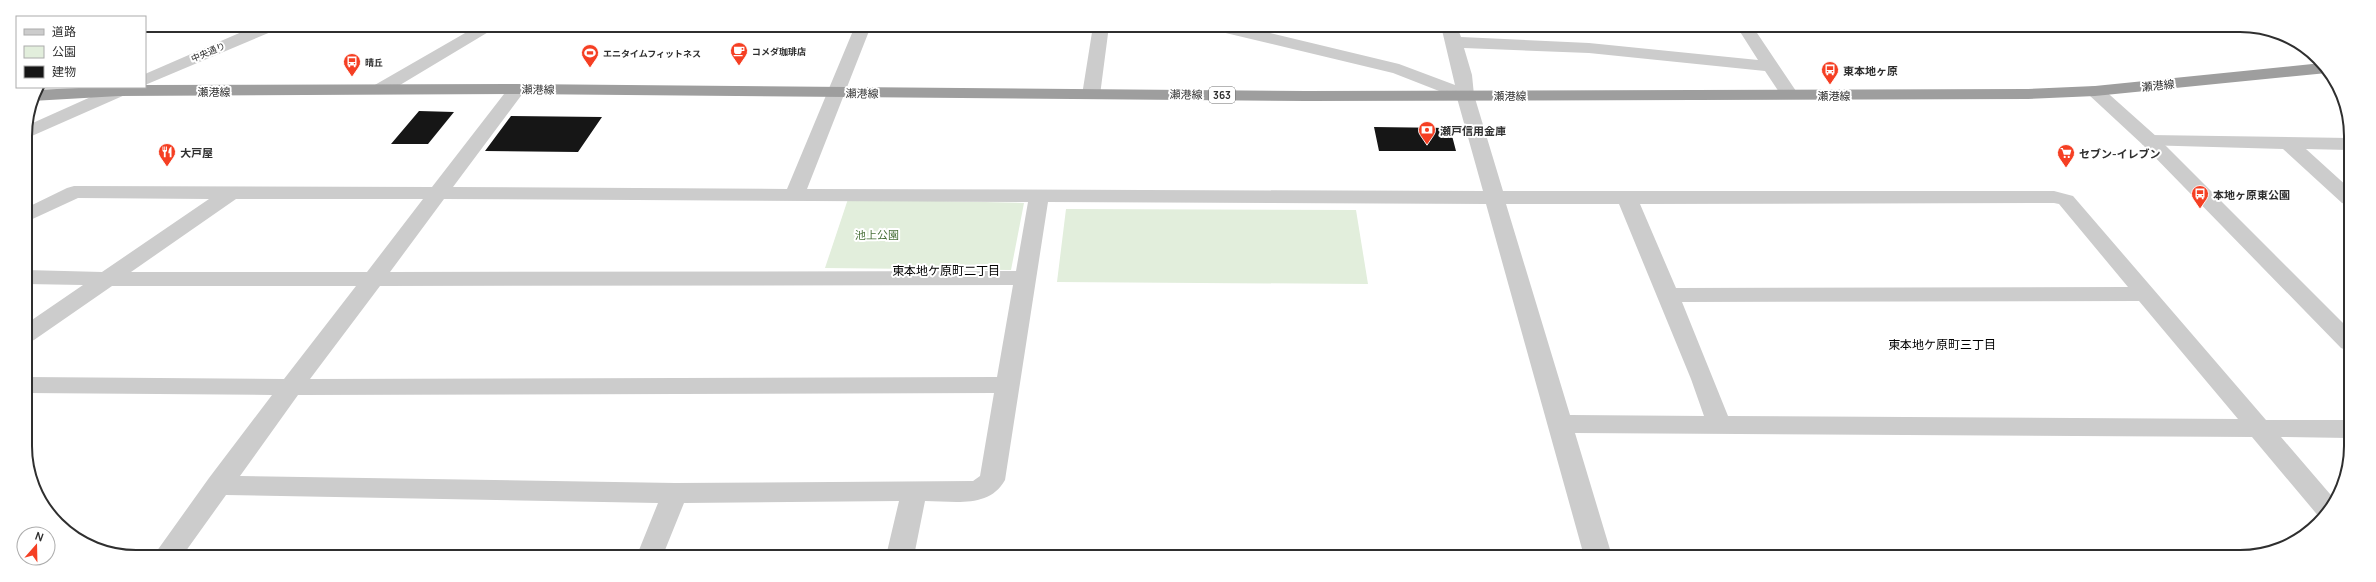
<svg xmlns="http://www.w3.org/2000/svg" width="2376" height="582" font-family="Manrope,'Noto Sans JP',sans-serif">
<rect width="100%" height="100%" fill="#fff"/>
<!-- green -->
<path fill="#e2eedc" d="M848 199 1024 203 1011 270 825 268Z
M1066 209 1356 210 1368 284 1057 282Z"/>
<!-- building -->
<path fill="#161616" d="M419 111 454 112 428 144H391Z
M511 116 602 117 578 152 485 151Z
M1374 127 1450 128 1456 151H1379Z"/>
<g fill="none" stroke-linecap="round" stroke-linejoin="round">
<!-- minor -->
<path fill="#ccc" fill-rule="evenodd" d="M479 25H500L385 94H373L370 90 373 86Z
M855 26H871L807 189 1483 191 1457 98 1393 73 1213 30 1211 26H1241L1399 64 1455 85 1441 26H1457L1461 37 1589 43 1758 60 1737 27H1753L1798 94 1795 98H1783L1765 71 1589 53 1464 48 1472 75 1474 95 1503 191H2054L2073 196 2266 420H2349V438L2281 437 2336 501 2322 519 2320 518 2252 437 1575 433 1612 556H1584L1486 204 1048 202 1005 480C989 509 953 501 925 501L914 556H886L899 501 684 503 663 555H637L658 503 226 495 183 555H154L209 478 272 395 27 393V377L284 379 356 286H112L34 340 26 343V324L83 285 26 284V270L102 272 209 199 78 198 26 222V208L67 188 74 186 432 187 511 85H523L526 89 453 187 787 189ZM236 199H423L367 272H131ZM444 199 1028 202 1016 271 390 272ZM2054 203 2059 204 2128 287 1676 288 1640 204ZM1506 204H1619L1691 379 1704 416 1570 415ZM1013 285 997 377 310 379 380 286ZM2139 301 2238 419 1728 416 1682 302ZM994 393 980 476 973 481 675 483 240 476 298 395Z
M1093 26H1109L1100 95 1097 99H1085L1082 95Z
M2150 135 2349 138V150L2306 149 2349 188V205L2342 203 2283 149 2143 145 2140 141 2143 137Z"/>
<!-- tertiary -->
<path fill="#ccc" fill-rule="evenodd" d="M258 25H280L278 29 145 85V74Z
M2095 86 2101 87 2157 137 2349 329V351L2341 348 2143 145 2089 95 2086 91 2089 87Z
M113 87H137L134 91 25 139 26 126Z"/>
<!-- trunk -->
<path fill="#9e9e9e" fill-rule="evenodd" d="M2322 63 2327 73 2095 96 2028 99 1306 101 517 94 119 96 32 101 35 90 145 85 517 84 1306 91 2028 89 2095 86Z"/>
</g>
<!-- icons -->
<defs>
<symbol id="cafe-pin" viewBox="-11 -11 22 30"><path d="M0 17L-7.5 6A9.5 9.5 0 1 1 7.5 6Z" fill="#f53f23" stroke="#fff"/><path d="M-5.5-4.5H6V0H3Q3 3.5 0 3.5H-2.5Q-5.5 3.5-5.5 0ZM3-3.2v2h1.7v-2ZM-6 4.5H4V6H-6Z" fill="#fff"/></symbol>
<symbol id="stadium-pin" viewBox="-11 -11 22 30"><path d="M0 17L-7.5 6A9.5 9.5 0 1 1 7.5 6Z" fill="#f53f23" stroke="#fff"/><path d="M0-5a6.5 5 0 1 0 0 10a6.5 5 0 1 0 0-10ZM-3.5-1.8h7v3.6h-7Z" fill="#fff"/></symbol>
<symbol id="bus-pin" viewBox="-11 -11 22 30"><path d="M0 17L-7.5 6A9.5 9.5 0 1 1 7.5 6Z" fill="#f53f23" stroke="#fff"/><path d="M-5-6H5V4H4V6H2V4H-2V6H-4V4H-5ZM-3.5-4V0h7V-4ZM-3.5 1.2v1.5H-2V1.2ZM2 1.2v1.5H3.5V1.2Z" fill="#fff"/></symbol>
<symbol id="bank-pin" viewBox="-11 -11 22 30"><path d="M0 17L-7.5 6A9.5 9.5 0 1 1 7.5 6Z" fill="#f53f23" stroke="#fff"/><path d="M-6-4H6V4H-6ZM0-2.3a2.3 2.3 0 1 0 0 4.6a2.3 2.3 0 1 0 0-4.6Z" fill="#fff"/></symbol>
<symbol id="restaurant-pin" viewBox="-11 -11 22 30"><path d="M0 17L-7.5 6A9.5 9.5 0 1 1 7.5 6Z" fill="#f53f23" stroke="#fff"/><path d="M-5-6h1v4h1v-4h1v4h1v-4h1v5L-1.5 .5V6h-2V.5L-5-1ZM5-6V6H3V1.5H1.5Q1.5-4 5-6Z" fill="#fff"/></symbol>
<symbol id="supermarket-pin" viewBox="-11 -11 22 30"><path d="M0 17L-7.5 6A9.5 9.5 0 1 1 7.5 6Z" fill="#f53f23" stroke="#fff"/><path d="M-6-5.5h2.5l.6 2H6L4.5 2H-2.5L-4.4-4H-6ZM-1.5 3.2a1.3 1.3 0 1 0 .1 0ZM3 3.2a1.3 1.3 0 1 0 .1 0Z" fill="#fff"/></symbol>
</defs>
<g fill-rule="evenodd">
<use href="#cafe-pin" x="729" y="41" width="20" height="27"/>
<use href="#stadium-pin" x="580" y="43" width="20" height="27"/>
<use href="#bus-pin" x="342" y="52" width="20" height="27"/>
<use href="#bus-pin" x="1820" y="60" width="20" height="27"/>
<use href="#bank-pin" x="1417" y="120" width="20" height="27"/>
<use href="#restaurant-pin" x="157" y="142" width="20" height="27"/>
<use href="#supermarket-pin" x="2056" y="143" width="20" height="27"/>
<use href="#bus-pin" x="2190" y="184" width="20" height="27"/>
</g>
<g text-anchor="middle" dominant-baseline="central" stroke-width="4" stroke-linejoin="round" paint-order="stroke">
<!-- far-poi labels -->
<g font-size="9" font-weight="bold" fill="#2f2f2f" stroke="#fff" text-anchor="start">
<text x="752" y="51">コメダ珈琲店</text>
<text x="603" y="53">エニタイムフィットネス</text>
<text x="365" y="62">晴丘</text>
</g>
<!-- far-street labels -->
<g font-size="9" fill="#2f2f2f" stroke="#fff">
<text transform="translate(208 52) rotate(-23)">中央通り</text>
</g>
<!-- shield labels -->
<rect fill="#fff" stroke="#6d6d6d" stroke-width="1" x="1209" y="87" width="26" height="16" rx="3"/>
<g font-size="10" font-weight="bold" fill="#2f2f2f">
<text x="1222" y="95">363</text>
</g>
<!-- poi labels -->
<g font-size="11" font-weight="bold" fill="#2f2f2f" stroke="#fff" text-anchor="start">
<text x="1843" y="70">東本地ヶ原</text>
<text x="1440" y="130">瀬戸信用金庫</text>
<text x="180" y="152">大戸屋</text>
<text x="2079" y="153">セブン-イレブン</text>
<text x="2213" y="194">本地ヶ原東公園</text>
</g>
<!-- street labels -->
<g font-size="11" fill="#2f2f2f" stroke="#fff">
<text transform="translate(2158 85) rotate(-6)">瀬港線</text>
<text transform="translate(538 89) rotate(1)">瀬港線</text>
<text x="214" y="91">瀬港線</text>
<text transform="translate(862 93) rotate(1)">瀬港線</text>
<text transform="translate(1186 94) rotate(1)">瀬港線</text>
<text x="1510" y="95">瀬港線</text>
<text x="1834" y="95">瀬港線</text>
</g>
<!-- park labels -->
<g font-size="11" fill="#476f38" stroke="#fff">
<text x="877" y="234">池上公園</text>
</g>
<!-- neighbourhood labels -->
<g font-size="12" fill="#000" stroke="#fff">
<text x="946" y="270">東本地ケ原町二丁目</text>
<text x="1942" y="344">東本地ケ原町三丁目</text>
</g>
</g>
<!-- crop -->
<path d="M0 0H2376V582H0ZM136 32H2240A104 104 0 0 1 2344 136V446A104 104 0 0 1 2240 550H136A104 104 0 0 1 32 446V136A104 104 0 0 1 136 32Z" fill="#fff" fill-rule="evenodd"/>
<path fill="none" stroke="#2f2f2f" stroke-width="2" d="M136 32H2240A104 104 0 0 1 2344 136V446A104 104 0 0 1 2240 550H136A104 104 0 0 1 32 446V136A104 104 0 0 1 136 32Z"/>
<!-- legend -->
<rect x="16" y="16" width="130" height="72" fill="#ffffff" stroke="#acacac"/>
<rect x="24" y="29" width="20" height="6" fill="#cccccc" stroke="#acacac"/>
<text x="52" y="36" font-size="12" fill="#2f2f2f">道路</text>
<rect x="24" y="46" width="20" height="12" fill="#e2eedc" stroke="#acacac"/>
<text x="52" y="56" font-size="12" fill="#2f2f2f">公園</text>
<rect x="24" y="66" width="20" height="12" fill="#161616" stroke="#acacac"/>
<text x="52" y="76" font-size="12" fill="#2f2f2f">建物</text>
<!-- north arrow -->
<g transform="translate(36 546) rotate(20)"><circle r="19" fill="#ffffff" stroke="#acacac"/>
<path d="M0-3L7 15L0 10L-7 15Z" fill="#f53f23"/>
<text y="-6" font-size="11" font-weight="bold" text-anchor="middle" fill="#2f2f2f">N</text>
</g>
</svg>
